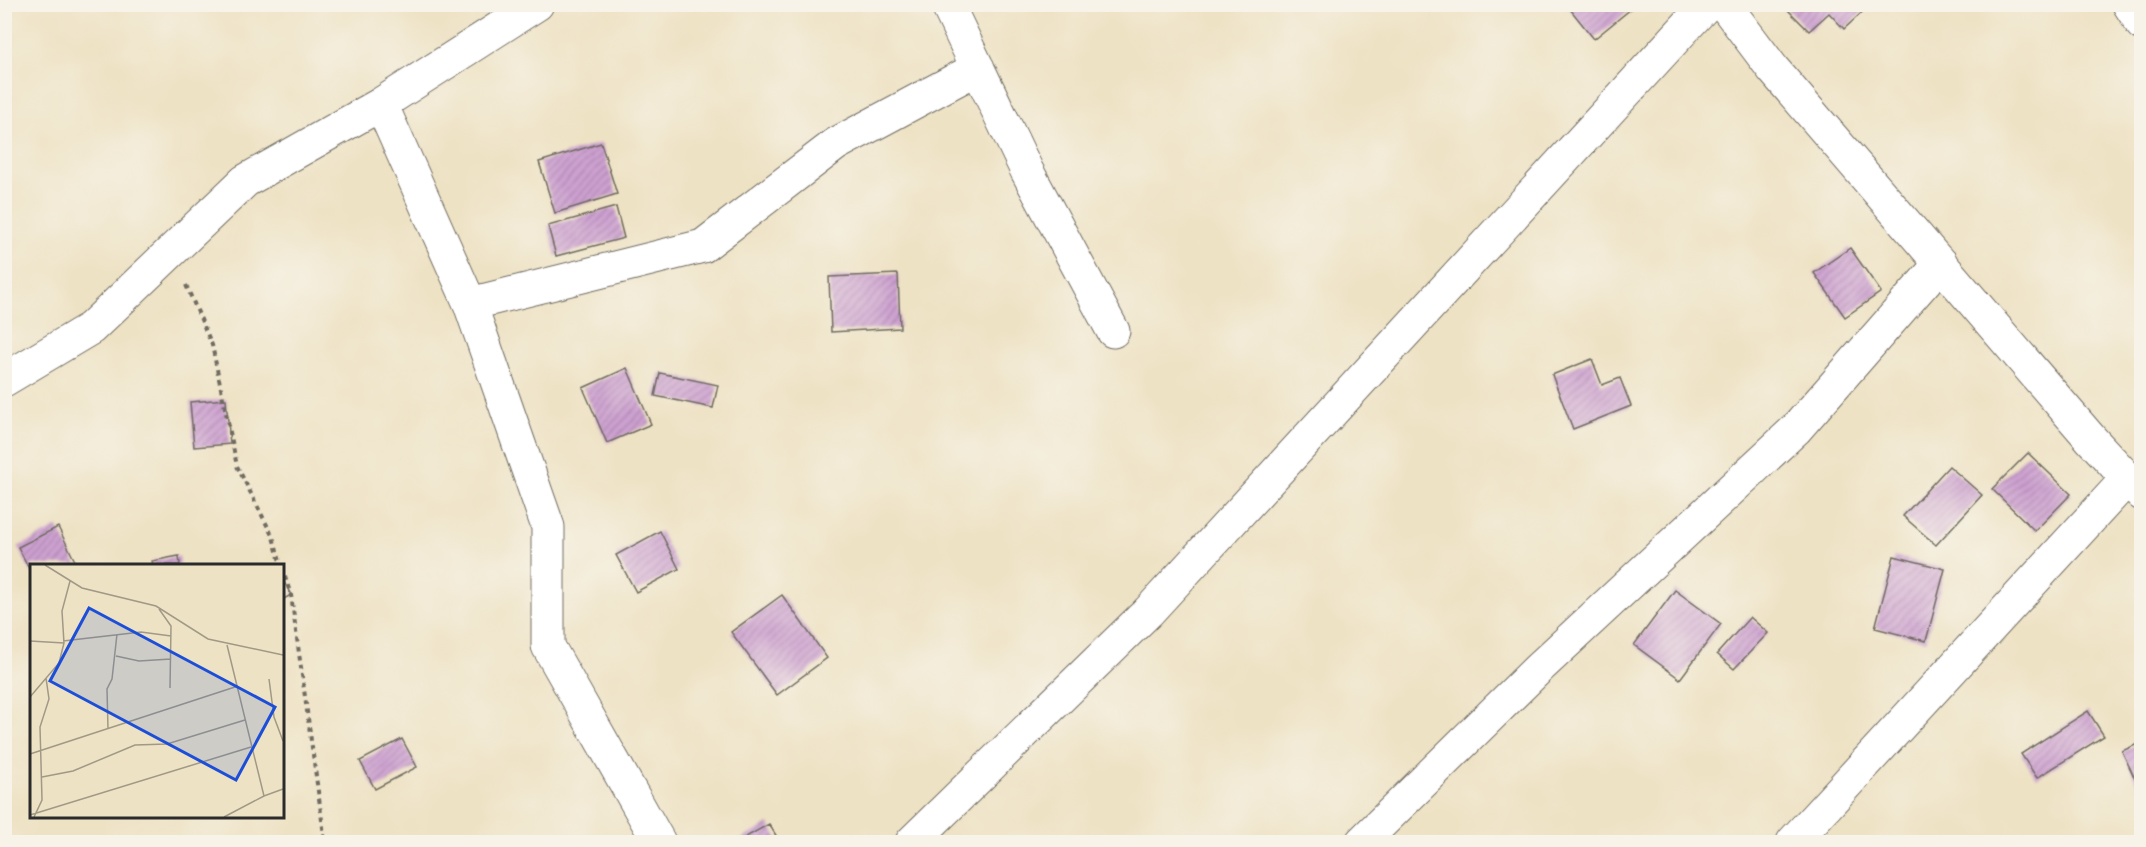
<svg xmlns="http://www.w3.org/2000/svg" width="2146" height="847" font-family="Sriracha,sans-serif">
<defs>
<pattern id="building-hatch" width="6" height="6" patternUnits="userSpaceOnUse" patternTransform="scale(1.5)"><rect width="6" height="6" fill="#cea1d1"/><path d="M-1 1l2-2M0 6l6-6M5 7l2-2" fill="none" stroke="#a783aa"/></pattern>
</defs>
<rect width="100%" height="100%" fill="#f7f3e8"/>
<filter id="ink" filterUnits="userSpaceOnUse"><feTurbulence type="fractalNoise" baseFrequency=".0167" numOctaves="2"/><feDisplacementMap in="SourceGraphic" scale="12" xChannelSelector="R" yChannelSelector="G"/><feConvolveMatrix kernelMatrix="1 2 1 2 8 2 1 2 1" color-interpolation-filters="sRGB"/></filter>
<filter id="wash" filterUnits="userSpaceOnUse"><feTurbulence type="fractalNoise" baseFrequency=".008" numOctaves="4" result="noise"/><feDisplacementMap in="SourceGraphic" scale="24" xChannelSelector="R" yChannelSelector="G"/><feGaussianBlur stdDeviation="1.35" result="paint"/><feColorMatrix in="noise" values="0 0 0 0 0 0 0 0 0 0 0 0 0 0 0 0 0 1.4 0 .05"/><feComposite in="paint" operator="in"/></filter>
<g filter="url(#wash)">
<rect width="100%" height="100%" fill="#eee2c4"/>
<g id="blocks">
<!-- building -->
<path fill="url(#building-hatch)" d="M1566 4H1637L1594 39Z
M1783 5H1870L1844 29 1829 13 1809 31Z
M4 25 8 40H4Z
M601 143 617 194 555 213 539 162Z
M616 207 624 238 556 256 548 226Z
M1850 248 1881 292 1845 317 1814 273Z
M898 274 900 328 831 332 829 277Z
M1592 359 1602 385 1620 378 1631 406 1573 429 1552 375Z
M627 368 651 424 607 443 583 388Z
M660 373 718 385 713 408 655 396Z
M226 399 230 444 194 447 190 402Z
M2028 453 2071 494 2035 531 1992 489Z
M1949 466 1982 495 1936 545 1903 516Z
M58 527 77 565H32V574L18 547Z
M660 531 679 569 636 592 616 555Z
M179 556 180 565H153L152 561Z
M1894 556 1945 569 1926 641 1875 628Z
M282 578 291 595 282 600Z
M1675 590 1721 624 1680 679 1634 645Z
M782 595 827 658 777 695 731 632Z
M1750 617 1768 633 1734 669 1717 654Z
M2088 711 2104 736 2037 778 2021 754Z
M402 739 417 767 375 789 360 761Z
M2142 742V794L2122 751Z
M769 824 780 842H737Z"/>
</g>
</g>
<g filter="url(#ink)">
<use href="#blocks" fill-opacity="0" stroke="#6f6b61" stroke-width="1.5"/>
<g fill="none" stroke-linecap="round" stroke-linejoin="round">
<defs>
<path id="minor" d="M947 4 1027 171 1113 331
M1724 4 1773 69 2091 439 2142 494
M2129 4 2142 24
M381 104 470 304 548 527V646L659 842
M470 304 703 246 836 144 978 68
M4 380 91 328 245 181 381 104 537 4
M912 842 1148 612 1707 4
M1362 842 1539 668 1796 429 1941 263
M1793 842 2127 479"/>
</defs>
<!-- minor casing -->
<use href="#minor" stroke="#6f6b61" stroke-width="35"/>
<!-- path -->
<path stroke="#6f6b61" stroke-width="4" stroke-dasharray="4.5 4.5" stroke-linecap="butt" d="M186 285 212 345 237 466 273 537 281 565
M282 568 291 595 325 842"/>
<!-- minor -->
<use href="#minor" stroke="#fff" stroke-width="33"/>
</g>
</g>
<!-- overview -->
<g transform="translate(30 564)">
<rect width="254" height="254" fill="#eee2c4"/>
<path fill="none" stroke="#a09987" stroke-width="1.5" d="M15 1 52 24 126 42 178 75 253 91M129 45 141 62 140 124M0 77 34 79M33 77 111 68 141 72M197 81 234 232 253 225M86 92 109 97 141 95M239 115 244 153 253 177M0 133 29 99 34 79 32 47 40 17M78 165 77 125 82 115 87 70M0 190 208 122M12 213 43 207 105 181 137 180 215 156M0 251 221 183M4 253 12 236 10 163 19 135 16 114M194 253 234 232"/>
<path fill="#1d4ed8" fill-opacity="0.15" stroke="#1d4ed8" stroke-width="3" d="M59 44 245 143 206 216 20 117Z"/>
<rect width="254" height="254" fill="none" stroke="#2b2b2b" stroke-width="3"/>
</g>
<!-- margin -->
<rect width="2146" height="847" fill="none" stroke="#f7f3e8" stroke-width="24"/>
</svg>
